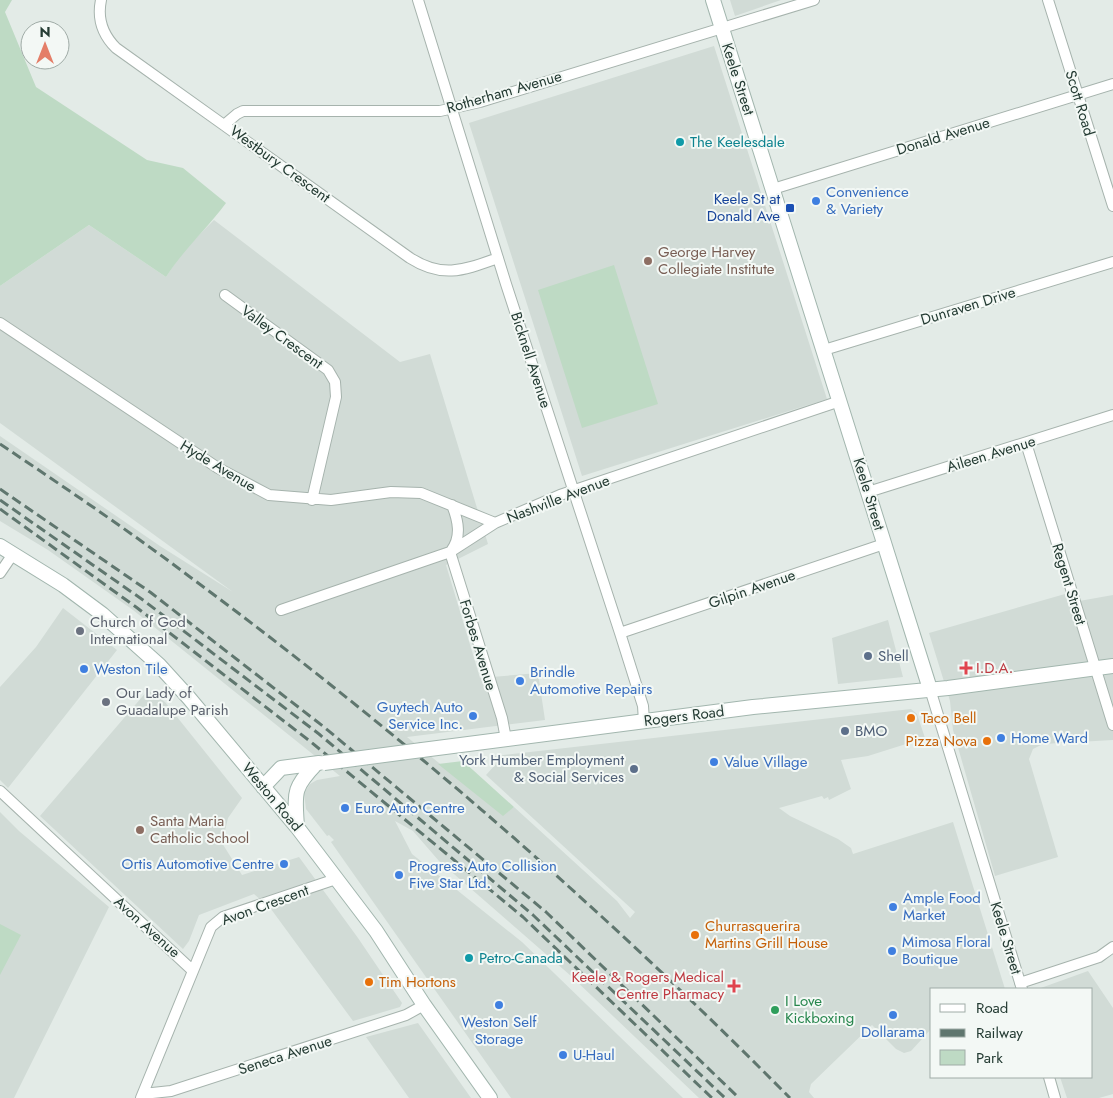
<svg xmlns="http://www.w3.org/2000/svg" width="1113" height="1098" font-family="Jost,sans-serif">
<rect width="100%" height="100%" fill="#e3ebe7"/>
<!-- built -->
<path fill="#d1dbd6" d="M730 0H781L735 16Z
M714 46 827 399 582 476 469 123Z
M214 220 400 362 430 354 488 544 446 565 480 678 538 673 545 720 407 737 503 815 514 807 617 901 630 918 635 912 486 775 496 764 495 756 911 709 917 714 925 738 868 756 841 760 851 789 829 800 828 797 824 799 822 796 779 808 790 816 838 839 851 848 853 854 953 822 1005 989H932V1028L911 1051 904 1053 896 1049 872 1025 811 1084 809 1092 814 1098H699L571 976 439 861 413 831 395 821 412 854 522 942 683 1098H511L331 842 334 840 329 835 327 836 306 809 304 793 310 784 317 780 340 776 133 610 48 550 0 521V436L160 546 233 592 0 423V286L89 225 166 277 183 251Z
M1065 594 1068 603 1113 595V740L1043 744 1033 749 1029 759 1058 857 995 876 953 730 950 701 929 633Z
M63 608 117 650 8 788 0 780V687L36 647Z
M888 620 903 677 838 684 832 638Z
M148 690 165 702 242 798 228 818 222 843 242 875 299 857 358 938 402 1003 400 1007 353 1021 271 909 254 894 199 915 189 941 183 949 40 816Z
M0 812 19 831 109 907 14 1098H0Z
M1088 971 1113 1008V1094L1099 1098H1067L1060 1077H1092V989H1038Z
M418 1023 471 1098H409L366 1037Z"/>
<!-- green -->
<path fill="#bedac4" d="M0 0H12L5 12 36 87 147 160 183 168 226 203C206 230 184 249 166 277L89 225 0 286Z
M614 265 658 404 582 428 538 290Z
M463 761 514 807 503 816 438 764Z
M0 924 21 935 0 975Z"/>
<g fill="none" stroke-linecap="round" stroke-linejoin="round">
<defs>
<path id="street" d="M101 0C97 19 102 34 116 48L410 258C443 279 464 270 498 258
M418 0 506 284 620 633 643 706 644 721
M1048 0 1113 206
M224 125 237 114 243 111H440L480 102 814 0
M773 189 1113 84
M225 295 328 370 335 382 336 397 312 500
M0 323 218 468 269 495 331 500 391 492 421 493 495 523
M824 350 1113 262
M1026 443 1113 725
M868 492 1113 415
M451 551C462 537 458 520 452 505
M450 552 502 718 506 739
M0 573 13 554
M281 610 450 552 495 523 560 495 840 401
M620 633 884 544
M930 689 1022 989
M0 791 192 970
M1020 983 1099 957 1113 947
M1049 1077 1055 1098
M143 1094 171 1091 406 1015 424 1005
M141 1098 211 927 223 917 336 879"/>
<path id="secondary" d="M713 0 930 689
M0 546 63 585 102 614 159 665 189 698 297 827 376 931 424 1005 490 1098
M422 750 753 707 948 688 1113 666
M263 787 281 768 319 763
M297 827C295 793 292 789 316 764"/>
</defs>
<!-- street casing -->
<use href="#street" stroke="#a6b3ad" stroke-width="12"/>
<!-- secondary casing -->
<use href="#secondary" stroke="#a2b6ae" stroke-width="16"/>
<!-- street -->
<use href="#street" stroke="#fff" stroke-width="10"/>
<!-- secondary -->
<use href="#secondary" stroke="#fff" stroke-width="14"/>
<!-- rail -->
<path stroke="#5f766e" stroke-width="3" stroke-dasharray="10 5" stroke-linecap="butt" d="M0 444C64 487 128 530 190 577 404 735 603 909 790 1098
M0 489 150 592 324 727 546 912 739 1098
M0 500 143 600 319 734 533 915 725 1098
M0 509 136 607 311 742 523 917 712 1098"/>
<defs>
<path id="secondary-bridge" d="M324 763 422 750"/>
</defs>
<!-- secondary-bridge casing -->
<use href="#secondary-bridge" stroke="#a2b6ae" stroke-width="16" stroke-linecap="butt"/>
<!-- secondary-bridge -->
<use href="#secondary-bridge" stroke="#fff" stroke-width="14"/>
</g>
<!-- markers -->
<g fill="#0f9aa8" stroke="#f3f8f5" stroke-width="2">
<circle cx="680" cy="142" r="5"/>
<circle cx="469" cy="958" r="5"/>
</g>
<g fill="#3f7fe0" stroke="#f3f8f5" stroke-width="2">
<circle cx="816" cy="201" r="5"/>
<circle cx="84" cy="669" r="5"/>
<circle cx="520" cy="681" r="5"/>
<circle cx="473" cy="716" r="5"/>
<circle cx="1001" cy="738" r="5"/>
<circle cx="714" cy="762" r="5"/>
<circle cx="345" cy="808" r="5"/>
<circle cx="284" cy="864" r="5"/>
<circle cx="399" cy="875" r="5"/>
<circle cx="893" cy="907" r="5"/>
<circle cx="892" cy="951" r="5"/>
<circle cx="499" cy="1005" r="5"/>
<circle cx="893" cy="1015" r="5"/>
<circle cx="563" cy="1055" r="5"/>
</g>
<rect fill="#1a4fb4" stroke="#f3f8f5" stroke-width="2" x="785" y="203" width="10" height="10" rx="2.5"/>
<g fill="#8d6e63" stroke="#f3f8f5" stroke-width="2">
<circle cx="648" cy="261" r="5"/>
<circle cx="140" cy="830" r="5"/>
</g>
<g fill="#6b7280" stroke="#f3f8f5" stroke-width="2">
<circle cx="80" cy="631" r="5"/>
<circle cx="106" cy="702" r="5"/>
</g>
<g fill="#5c6f8a" stroke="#f3f8f5" stroke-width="2">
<circle cx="868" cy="656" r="5"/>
<circle cx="845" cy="731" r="5"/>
<circle cx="634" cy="769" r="5"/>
</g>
<g fill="#e0444e" stroke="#f3f8f5" stroke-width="2">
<path d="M963.5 660.5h5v5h5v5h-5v5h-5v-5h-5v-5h5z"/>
<path d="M731.5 978.5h5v5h5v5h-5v5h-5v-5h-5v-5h5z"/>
</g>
<g fill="#e8710a" stroke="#f3f8f5" stroke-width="2">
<circle cx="911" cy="718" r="5"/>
<circle cx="987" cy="741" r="5"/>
<circle cx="695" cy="935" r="5"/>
<circle cx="369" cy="982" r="5"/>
</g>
<circle fill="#2e9e5b" stroke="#f3f8f5" stroke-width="2" cx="775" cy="1010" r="5"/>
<g text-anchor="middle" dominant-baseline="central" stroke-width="4" stroke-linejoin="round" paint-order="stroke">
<!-- street labels -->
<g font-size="15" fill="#243b33" stroke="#f3f8f5">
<text transform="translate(738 79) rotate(72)">Keele Street</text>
<text transform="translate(504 92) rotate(-16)">Rotherham Avenue</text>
<text transform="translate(1080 103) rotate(73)">Scott Road</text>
<text transform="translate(943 136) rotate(-17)">Donald Avenue</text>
<text transform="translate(280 164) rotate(36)">Westbury Crescent</text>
<text transform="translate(968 306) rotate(-17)">Dunraven Drive</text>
<text transform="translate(282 337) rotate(36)">Valley Crescent</text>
<text transform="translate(531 360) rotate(72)">Bicknell Avenue</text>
<text transform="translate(991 454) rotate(-17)">Aileen Avenue</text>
<text transform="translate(218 466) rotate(31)">Hyde Avenue</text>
<text transform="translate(869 494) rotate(73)">Keele Street</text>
<text transform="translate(558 499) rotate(-21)">Nashville Avenue</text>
<text transform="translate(1069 584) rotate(73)">Regent Street</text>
<text transform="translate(752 589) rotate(-19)">Gilpin Avenue</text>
<text transform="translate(478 645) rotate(73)">Forbes Avenue</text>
<text transform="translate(684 716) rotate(-7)">Rogers Road</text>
<text transform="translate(272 797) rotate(50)">Weston Road</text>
<text transform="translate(265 905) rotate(-20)">Avon Crescent</text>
<text transform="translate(147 927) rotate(42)">Avon Avenue</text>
<text transform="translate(1006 938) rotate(73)">Keele Street</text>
<text transform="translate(285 1055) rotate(-18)">Seneca Avenue</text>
</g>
<!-- culture labels -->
<g font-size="15" fill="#0d838f" stroke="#f3f8f5" text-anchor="start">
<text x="690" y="142">The Keelesdale</text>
<text x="479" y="958">Petro-Canada</text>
</g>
<!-- shop labels -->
<g font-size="15" fill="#366cbe" stroke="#f3f8f5" text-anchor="start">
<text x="826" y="192">Convenience<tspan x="826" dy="17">&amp; Variety</tspan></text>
<text x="94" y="669">Weston Tile</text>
<text x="530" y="672">Brindle<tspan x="530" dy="17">Automotive Repairs</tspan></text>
<text x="463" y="707" text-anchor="end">Guytech Auto<tspan x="463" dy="17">Service Inc.</tspan></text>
<text x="1011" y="738">Home Ward</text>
<text x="724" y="762">Value Village</text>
<text x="355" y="808">Euro Auto Centre</text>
<text x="274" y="864" text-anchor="end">Ortis Automotive Centre</text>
<text x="409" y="866">Progress Auto Collision<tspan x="409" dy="17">Five Star Ltd.</tspan></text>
<text x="903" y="898">Ample Food<tspan x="903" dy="17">Market</tspan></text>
<text x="902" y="942">Mimosa Floral<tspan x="902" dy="17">Boutique</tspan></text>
<text x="499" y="1022" text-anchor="middle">Weston Self<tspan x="499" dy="17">Storage</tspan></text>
<text x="893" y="1032" text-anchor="middle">Dollarama</text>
<text x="573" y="1055">U-Haul</text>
</g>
<!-- transit labels -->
<g font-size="15" fill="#164399" stroke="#f3f8f5" text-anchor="end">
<text x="780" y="199">Keele St at<tspan x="780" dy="17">Donald Ave</tspan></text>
</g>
<!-- education labels -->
<g font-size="15" fill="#785e54" stroke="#f3f8f5" text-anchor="start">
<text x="658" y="252">George Harvey<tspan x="658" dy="17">Collegiate Institute</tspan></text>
<text x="150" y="821">Santa Maria<tspan x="150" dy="17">Catholic School</tspan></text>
</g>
<!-- worship labels -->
<g font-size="15" fill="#5b616d" stroke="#f3f8f5" text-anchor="start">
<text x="90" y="622">Church of God<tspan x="90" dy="17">International</tspan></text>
<text x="116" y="693">Our Lady of<tspan x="116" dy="17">Guadalupe Parish</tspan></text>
</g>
<!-- service labels -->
<g font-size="15" fill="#4e5e75" stroke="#f3f8f5" text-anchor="start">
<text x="878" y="656">Shell</text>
<text x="855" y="731">BMO</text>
<text x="624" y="760" text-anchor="end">York Humber Employment<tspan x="624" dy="17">&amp; Social Services</tspan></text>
</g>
<!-- health labels -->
<g font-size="15" fill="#be3a42" stroke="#f3f8f5" text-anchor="start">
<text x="976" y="668">I.D.A.</text>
<text x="724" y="977" text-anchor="end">Keele &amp; Rogers Medical<tspan x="724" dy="17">Centre Pharmacy</tspan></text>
</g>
<!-- food labels -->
<g font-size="15" fill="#c56008" stroke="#f3f8f5" text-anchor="start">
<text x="921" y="718">Taco Bell</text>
<text x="977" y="741" text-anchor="end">Pizza Nova</text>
<text x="705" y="926">Churrasquerira<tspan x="705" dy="17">Martins Grill House</tspan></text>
<text x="379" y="982">Tim Hortons</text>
</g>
<!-- leisure labels -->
<g font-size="15" fill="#27864d" stroke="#f3f8f5" text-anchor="start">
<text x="785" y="1001">I Love<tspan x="785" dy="17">Kickboxing</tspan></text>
</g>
</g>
<!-- legend -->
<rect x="930" y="988" width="162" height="90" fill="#f3f8f5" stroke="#a0aca7"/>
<rect x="940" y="1004" width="25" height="8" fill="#ffffff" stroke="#a0aca7"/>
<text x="976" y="1013" font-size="15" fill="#243b33">Road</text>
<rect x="940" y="1029" width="25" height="8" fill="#5f766e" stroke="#a0aca7"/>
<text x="976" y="1038" font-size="15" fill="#243b33">Railway</text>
<rect x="940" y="1050" width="25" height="15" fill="#bedac4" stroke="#a0aca7"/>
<text x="976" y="1063" font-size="15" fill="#243b33">Park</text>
<!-- north arrow -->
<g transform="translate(45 45)"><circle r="24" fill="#f3f8f5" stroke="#a0aca7"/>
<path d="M0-4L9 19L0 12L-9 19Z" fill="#e47e68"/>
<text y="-8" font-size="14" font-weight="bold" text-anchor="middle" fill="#243b33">N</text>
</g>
</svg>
